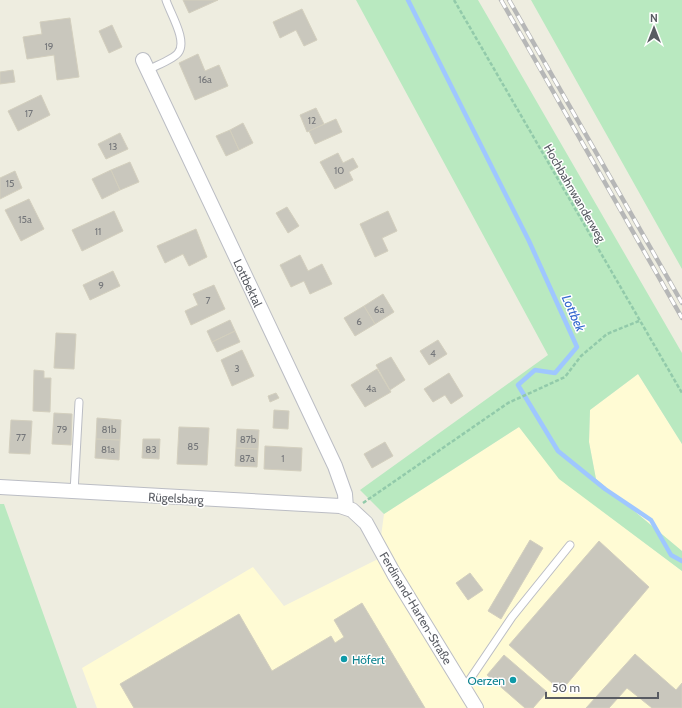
<svg xmlns="http://www.w3.org/2000/svg" width="682" height="708" font-family="Cabin,sans-serif">
<rect width="100%" height="100%" fill="#eeede0"/>
<!-- commercial -->
<path fill="#fffbd4" d="M638 374 682 444V551L596 479 589 442 590 410Z
M519 427 560 479 682 571V708H97L82 668 253 567 284 606 378 559 384 514Z"/>
<!-- green -->
<path fill="#b9e9c0" d="M356 0H478L682 353V444L638 374 590 410 589 442 596 479 682 551V571L559 479 519 427 384 514 360 490 548 355Z
M531 0H682V269Z
M0 504H4L77 708H0Z"/>
<g fill="none" stroke-linecap="round" stroke-linejoin="round">
<!-- stream -->
<path stroke="#9fc7ff" stroke-width="4.5" d="M408 0 529 241 577 347 555 373 535 370 518 385 558 451 605 489 651 520 671 555 682 561"/>
</g>
<!-- building -->
<path fill="#c9c7bd" stroke="#d3cfbe" d="M183 0H218L189 13Z
M302 9 317 40 304 46 296 30 280 38 273 22Z
M70 18 79 77 57 80 54 55 27 59 23 37 42 34 40 22Z
M112 25 122 47 109 53 99 31Z
M198 54 205 71 219 65 228 86 195 100 179 63Z
M13 70 15 82 0 84V72Z
M41 95 50 115 18 131 8 111Z
M316 108 324 124 307 132 300 115Z
M336 119 342 132 315 144 309 131Z
M243 123 253 143 239 150 230 130Z
M230 130 239 150 226 156 216 136Z
M120 133 128 149 106 159 98 144Z
M338 153 343 163 353 158 358 167 349 172 353 180 335 189 320 162Z
M130 162 139 182 120 190 111 170Z
M111 170 120 190 102 199 92 179Z
M15 171 22 188 0 199V178Z
M29 199 44 229 21 241 5 210Z
M287 207 299 226 288 233 276 213Z
M114 211 123 231 82 251 72 230Z
M388 211 397 231 382 238 388 251 375 257 360 224Z
M196 229 207 257 189 266 183 254 165 263 157 246Z
M300 255 308 271 322 264 332 284 310 294 304 281 291 287 280 265Z
M113 271 120 286 90 300 83 285Z
M214 285 225 309 191 325 185 311 198 305 193 294Z
M383 294 394 312 375 324 364 306Z
M364 306 375 324 355 336 344 318Z
M230 320 235 331 212 342 207 331Z
M235 331 240 342 217 352 212 342Z
M56 333 76 334 74 369 54 368Z
M438 340 447 354 429 365 420 351Z
M242 350 254 376 232 386 221 360Z
M391 357 405 380 390 390 376 365Z
M377 369 391 392 365 407 351 385Z
M34 370 44 371V378H51L50 412 33 411Z
M449 373 463 396 451 404 445 395 433 402 424 389Z
M276 393 279 398 270 402 268 396Z
M274 410 289 411 288 429 273 428Z
M54 413 72 414 71 445 52 444Z
M97 418 121 420 120 440 96 439Z
M11 420 32 421 30 454 9 453Z
M179 427 209 428 207 465 177 464Z
M237 429 259 430 258 449 236 448Z
M96 439 120 440 119 460 95 458Z
M143 439H160L159 459 142 458Z
M385 442 393 456 372 468 364 454Z
M265 446 302 448 301 471 264 469Z
M236 448 258 449 257 467 235 466Z
M530 540 543 548 501 619 488 611Z
M599 541 649 587 561 691 509 645Z
M470 573 483 590 468 600 456 583Z
M362 603 425 708H134L120 684 239 614 272 671 331 636 335 643 344 637 334 620Z
M635 654 676 690 682 683V708H652L627 688 609 708H586Z
M504 655 547 692 533 708H525L487 675Z"/>
<g fill="none" stroke-linecap="round" stroke-linejoin="round">
<defs>
<path id="service" d="M148 70C155 66 174 59 178 53 188 41 170 13 166 0
M74 492 79 402
M464 688 512 617 570 545"/>
<path id="minor" d="M143 60 335 466 345 494 346 508
M0 487 340 506 352 510 366 523 394 574 476 708"/>
</defs>
<!-- service casing -->
<use href="#service" stroke="#bbbdc4" stroke-width="9"/>
<!-- minor casing -->
<use href="#minor" stroke="#bbbdc4" stroke-width="16"/>
<!-- path -->
<path stroke="#92caaa" stroke-width="2.5" stroke-dasharray="4 2" stroke-linecap="butt" d="M454 0 682 393
M363 503 508 403 565 377 581 356 607 334 639 321"/>
<!-- service -->
<use href="#service" stroke="#fff" stroke-width="7"/>
<!-- minor -->
<use href="#minor" stroke="#fff" stroke-width="14"/>
<defs>
<path id="rail" d="M501 0 682 318
M509 0 682 303"/>
</defs>
<!-- rail casing -->
<use href="#rail" stroke="#b6b7b7" stroke-width="4.5"/>
<!-- rail -->
<use href="#rail" stroke="#fff" stroke-width="3" stroke-dasharray="9" stroke-linecap="butt"/>
</g>
<!-- markers -->
<g fill="#0f9aa8" stroke="#fff" stroke-width="1.5">
<circle cx="344" cy="659" r="4"/>
<circle cx="513" cy="680" r="4"/>
</g>
<g text-anchor="middle" dominant-baseline="central" stroke-width="3" stroke-linejoin="round" paint-order="stroke">
<!-- number labels -->
<g font-size="10" fill="#75777a">
<text x="49" y="46">19</text>
<text x="205" y="79">16a</text>
<text x="29" y="113">17</text>
<text x="312" y="120">12</text>
<text x="113" y="146">13</text>
<text x="339" y="170">10</text>
<text x="10" y="183">15</text>
<text x="25" y="219">15a</text>
<text x="98" y="231">11</text>
<text x="101" y="285">9</text>
<text x="208" y="300">7</text>
<text x="379" y="309">6a</text>
<text x="359" y="321">6</text>
<text x="433" y="353">4</text>
<text x="237" y="368">3</text>
<text x="371" y="388">4a</text>
<text x="62" y="429">79</text>
<text x="109" y="429">81b</text>
<text x="21" y="437">77</text>
<text x="248" y="439">87b</text>
<text x="193" y="446">85</text>
<text x="108" y="449">81a</text>
<text x="151" y="449">83</text>
<text x="247" y="458">87a</text>
<text x="283" y="458">1</text>
</g>
<!-- street labels -->
<g font-size="12" fill="#595c63" stroke="#fff">
<text transform="translate(575 193) rotate(60)">Hochbahnwanderweg</text>
<text transform="translate(248 283) rotate(65)">Lottbektal</text>
<text transform="translate(176 498) rotate(3)">Rügelsbarg</text>
<text transform="translate(416 608) rotate(59)">Ferdinand-Harten-Straße</text>
</g>
<!-- culture labels -->
<g font-size="12" fill="#0d838f" stroke="#fff" text-anchor="start">
<text x="352" y="659">Höfert</text>
<text x="505" y="680" text-anchor="end">Oerzen</text>
</g>
<!-- water labels -->
<g font-size="13" font-style="italic" fill="#3569cf" stroke="#fff">
<text transform="translate(574 313) rotate(66)">Lottbek</text>
</g>
</g>
<!-- north arrow -->
<g transform="translate(654 28)" stroke="#ffffff" stroke-width="3" paint-order="stroke">
<path d="M0-3L7 15L0 10L-7 15Z" fill="#595c63"/>
<text y="-6" font-size="11" font-weight="bold" text-anchor="middle" fill="#595c63">N</text>
</g>
<!-- scale -->
<path d="M546 692v6h112v-6" fill="none" stroke="#595c63" stroke-width="2"/>
<text x="552" y="692" font-size="12" fill="#595c63" stroke="#ffffff" stroke-width="3" paint-order="stroke">50 m</text>
</svg>
